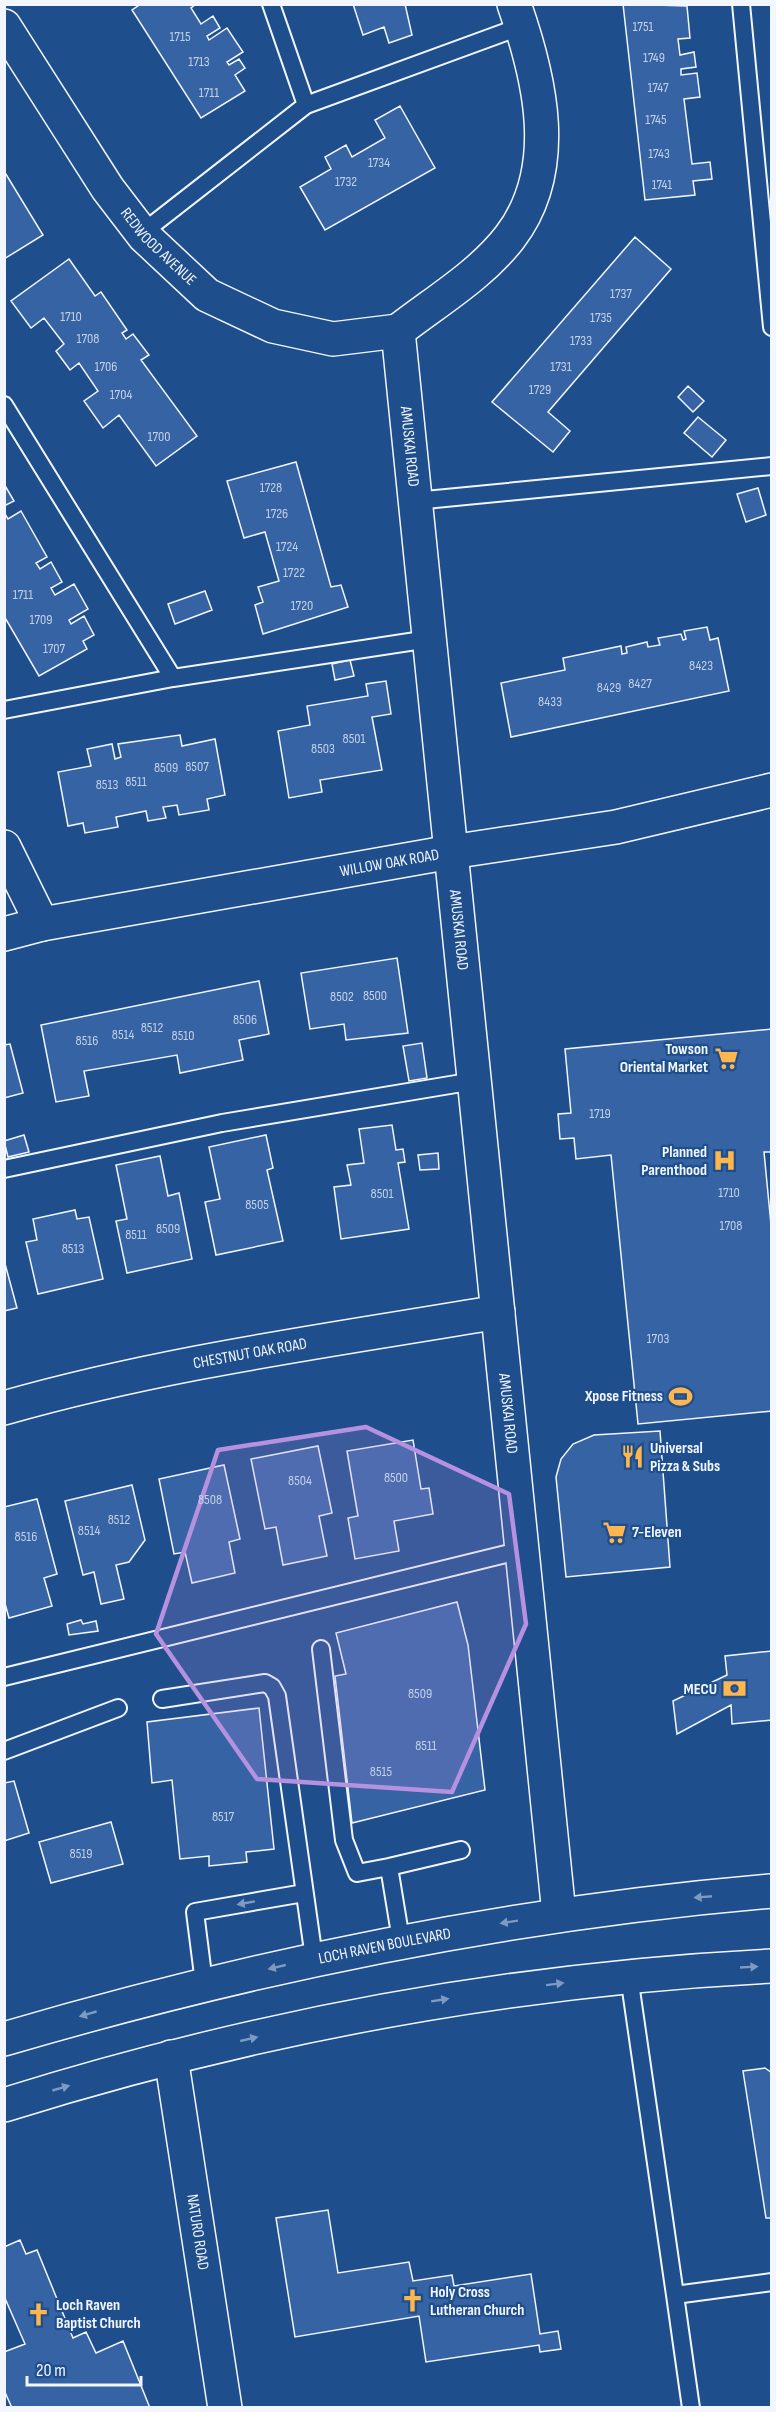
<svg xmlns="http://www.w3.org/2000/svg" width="776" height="2412" font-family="'Sofia Sans Condensed',sans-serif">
<rect width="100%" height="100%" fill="#1f4e8c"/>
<!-- building -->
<path fill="#3563a3" stroke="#f2f6ff" stroke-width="1.5" d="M141 4H196L191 8 201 24 213 16 220 28 207 36 209 40 227 28 243 52 227 62 229 65 239 59 245 68 235 75 245 91 201 118 132 10Z
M353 4H405L412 35 389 43 384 27 363 35Z
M623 4 687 6 690 38 678 39 680 55 694 52 696 67 681 69V75L697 73 700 97 684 99 692 164 710 162 712 179 693 181 695 195 645 200Z
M400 106 435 168 325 230 300 187 331 169 325 157 346 145 352 157 385 138 375 120Z
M4 171 43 235 4 259Z
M635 237 671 269 548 412 570 431 553 452 492 402Z
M69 259 95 296 101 292 127 330 122 333 126 339 133 334 149 355 141 360 197 436 156 466 119 415 103 428 84 401 98 391 79 363 70 370 56 351 64 344 44 318 31 328 11 301Z
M688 386 704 401 693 412 678 397Z
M698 417 726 440 712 457 684 433Z
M296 462 331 587 341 585 348 607 263 634 255 605 263 602 258 587 279 581 265 532 244 538 227 481Z
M4 484 14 501 4 506Z
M758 488 766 515 746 522 737 494Z
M21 511 47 557 36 563 40 569 51 562 62 582 51 588 55 595 74 584 88 609 69 620 71 624 84 616 94 635 83 641 87 649 39 676 4 616V512L8 519Z
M205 591 212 610 175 624 168 604Z
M707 627 710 640 718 638 729 691 511 737 501 683 565 670 563 658 621 646 622 654 627 653 626 647 647 642 648 647 660 645 658 638 681 634 683 640 686 639 684 631Z
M350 660 354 676 335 680 332 664Z
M386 681 391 714 372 717 382 770 320 780 322 792 289 798 278 731 310 725 307 706 368 696 366 684Z
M180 735 182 746 215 739 225 795 207 799 209 810 179 815 177 805 163 807 166 818 148 821 146 811 116 817 118 827 85 833 83 823 68 826 58 772 91 766 87 749 112 744 115 759 121 757 118 744Z
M397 958 408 1033 346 1040 344 1024 310 1029 301 973Z
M259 981 269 1034 239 1040 243 1060 180 1073 177 1055 84 1071 89 1096 56 1102 41 1025Z
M772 1029V1152H764L772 1235V1411L638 1424 611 1155 576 1159 574 1138 560 1139 558 1114 571 1113 565 1049Z
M422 1043 427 1078 409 1081 403 1046Z
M10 1044 23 1093 4 1098V1045Z
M392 1125 396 1150 403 1149 405 1162 398 1163 409 1229 341 1239 334 1187 351 1185 347 1165 364 1163 359 1129Z
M24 1135 29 1152 8 1157 4 1141Z
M266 1135 273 1168 267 1170 283 1241 216 1255 205 1202 220 1199 209 1147Z
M438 1153 439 1169 420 1170 418 1155Z
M160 1156 168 1196 179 1193 192 1259 127 1273 116 1221 127 1219 116 1165Z
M75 1210 77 1219 89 1217 103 1279 38 1294 26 1242 37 1240 33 1219Z
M4 1260 17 1308 4 1311Z
M660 1431 670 1567 566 1577 556 1477 561 1459 573 1444 594 1435Z
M413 1440 421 1489 429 1488 433 1514 394 1521 399 1551 355 1559 348 1518 358 1516 347 1451Z
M318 1446 332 1513 319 1516 327 1556 283 1565 276 1527 265 1529 251 1459Z
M224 1465 240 1539 229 1542 235 1573 192 1583 185 1552 174 1554 159 1479Z
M132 1485 145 1540 129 1562 116 1565 124 1599 101 1604 94 1572 83 1575 65 1501Z
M37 1499 57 1574 44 1578 52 1606 9 1618 4 1600V1507Z
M457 1602 468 1645 485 1790 352 1823 335 1676 346 1674 336 1633Z
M81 1620 83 1624 96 1621 98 1631 69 1635 67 1624Z
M772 1651V1720L732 1724 731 1705 677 1734 673 1701 727 1675 725 1656Z
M259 1708 274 1849 246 1852 247 1862 209 1866V1856L180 1859 172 1780 152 1783 147 1722Z
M14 1781 29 1833 4 1841V1783Z
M111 1822 123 1864 51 1883 39 1842Z
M765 2068 772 2073V2218H766L743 2071Z
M328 2210 338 2273 409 2262 413 2281 452 2275 454 2286 531 2274 540 2334 558 2331 561 2349 540 2352 539 2345 426 2362 419 2316 295 2337 276 2218Z
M20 2240 26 2254 37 2250 73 2338 86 2332 96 2353 123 2341 150 2408H12L4 2390V2352L25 2344 4 2296V2247Z"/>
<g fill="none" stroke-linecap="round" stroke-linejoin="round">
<defs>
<path id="service" d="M271 4 306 105
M741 4 772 327
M142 233 306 105 522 26
M4 405 173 678
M415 501 772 466
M4 710 173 678 429 639
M4 1169 222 1123 474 1081
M321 1649 344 1840 357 1873 389 1867
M4 1677 522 1550
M162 1699 265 1683 272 1687 277 1696 314 1958
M4 1751 118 1708
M401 1940 389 1867 461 1850
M629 1976 675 2295 772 2282
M204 1983 195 1912 304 1893
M675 2295 691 2408"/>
<g id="minor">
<path id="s1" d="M4 26 108 189 144 236 207 295 273 326 333 339 398 331"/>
<path id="s2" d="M398 331 559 1914"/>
<path d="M398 331C435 302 481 275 510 237 562 169 540 78 514 4"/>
<path d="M4 847 42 924"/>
<path id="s3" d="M4 934 42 924 451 852 616 827 772 790"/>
<path id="s4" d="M4 1408C165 1362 333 1340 498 1312"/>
<path id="s5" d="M171 2057 225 2408"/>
</g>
<g id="primary">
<path id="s6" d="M4 2039C256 1965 510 1913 772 1891"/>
<path d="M4 2105C254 2027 510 1979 772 1966"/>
</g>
</defs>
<!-- service casing -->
<use href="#service" stroke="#f2f6ff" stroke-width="20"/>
<!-- minor casing -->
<use href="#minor" stroke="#f2f6ff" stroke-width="36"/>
<!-- primary casing -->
<use href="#primary" stroke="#f2f6ff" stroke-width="36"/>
<!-- service -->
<use href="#service" stroke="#1f4e8c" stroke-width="16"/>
<!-- minor -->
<use href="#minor" stroke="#1f4e8c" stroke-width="33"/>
<!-- primary -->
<use href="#primary" stroke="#1f4e8c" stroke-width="33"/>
</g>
<!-- one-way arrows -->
<defs><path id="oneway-solid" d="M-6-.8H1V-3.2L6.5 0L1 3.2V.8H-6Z" transform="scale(1.5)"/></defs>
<g fill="#7e9ac0">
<use href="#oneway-solid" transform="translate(703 1897) rotate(175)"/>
<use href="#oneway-solid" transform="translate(246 1903) rotate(170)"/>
<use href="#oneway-solid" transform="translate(509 1922) rotate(171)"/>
<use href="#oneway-solid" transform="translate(277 1967) rotate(167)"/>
<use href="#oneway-solid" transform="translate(749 1967) rotate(-3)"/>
<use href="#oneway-solid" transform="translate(555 1984) rotate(-7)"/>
<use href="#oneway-solid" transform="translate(440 2000) rotate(-9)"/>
<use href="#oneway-solid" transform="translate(88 2014) rotate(164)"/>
<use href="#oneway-solid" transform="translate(249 2039) rotate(-13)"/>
<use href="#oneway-solid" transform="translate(61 2088) rotate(-16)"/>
</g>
<!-- marked area -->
<path fill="#b691df" fill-opacity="0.2" stroke="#b691df" stroke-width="4.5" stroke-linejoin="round" d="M366 1427 509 1494 526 1624 452 1792 257 1779 156 1634 218 1450Z"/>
<!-- icons -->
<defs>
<symbol id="supermarket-bare" viewBox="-9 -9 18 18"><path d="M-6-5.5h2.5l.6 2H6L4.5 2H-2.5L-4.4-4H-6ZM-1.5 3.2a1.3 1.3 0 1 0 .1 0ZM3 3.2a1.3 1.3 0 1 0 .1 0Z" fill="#ffb74d" stroke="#1f4e8c" stroke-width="2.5" paint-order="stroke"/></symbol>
<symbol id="hospital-bare" viewBox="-9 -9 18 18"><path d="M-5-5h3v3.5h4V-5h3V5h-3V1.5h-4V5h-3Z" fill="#ffb74d" stroke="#1f4e8c" stroke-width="2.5" paint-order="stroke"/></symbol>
<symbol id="stadium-bare" viewBox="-9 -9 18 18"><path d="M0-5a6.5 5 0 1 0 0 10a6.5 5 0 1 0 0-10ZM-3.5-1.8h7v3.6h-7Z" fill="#ffb74d" stroke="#1f4e8c" stroke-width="2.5" paint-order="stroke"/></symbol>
<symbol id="restaurant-bare" viewBox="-9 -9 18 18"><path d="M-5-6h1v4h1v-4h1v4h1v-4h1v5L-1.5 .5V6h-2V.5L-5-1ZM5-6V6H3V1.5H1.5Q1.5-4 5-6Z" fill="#ffb74d" stroke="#1f4e8c" stroke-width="2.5" paint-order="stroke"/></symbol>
<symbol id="bank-bare" viewBox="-9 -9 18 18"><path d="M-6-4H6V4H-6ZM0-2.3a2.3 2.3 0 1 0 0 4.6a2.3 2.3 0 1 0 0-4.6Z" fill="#ffb74d" stroke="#1f4e8c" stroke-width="2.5" paint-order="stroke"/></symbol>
<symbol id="church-bare" viewBox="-9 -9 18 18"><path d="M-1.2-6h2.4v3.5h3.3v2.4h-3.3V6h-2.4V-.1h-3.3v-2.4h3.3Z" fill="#ffb74d" stroke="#1f4e8c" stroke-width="2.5" paint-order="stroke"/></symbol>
</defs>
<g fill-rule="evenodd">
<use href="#supermarket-bare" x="710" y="1042" width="33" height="33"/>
<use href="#hospital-bare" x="708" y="1144" width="33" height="33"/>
<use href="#stadium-bare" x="664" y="1380" width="33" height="33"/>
<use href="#restaurant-bare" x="616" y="1440" width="33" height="33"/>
<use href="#supermarket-bare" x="598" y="1516" width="33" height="33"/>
<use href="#bank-bare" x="718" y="1672" width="33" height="33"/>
<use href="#church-bare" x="396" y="2284" width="33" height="33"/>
<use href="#church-bare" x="22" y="2298" width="33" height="33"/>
</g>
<g text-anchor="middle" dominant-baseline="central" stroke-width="4.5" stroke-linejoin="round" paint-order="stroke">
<!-- number labels -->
<g font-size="14" fill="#c3d1e8">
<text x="643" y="26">1751</text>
<text x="180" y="36">1715</text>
<text x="654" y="57">1749</text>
<text x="199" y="61">1713</text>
<text x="658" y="87">1747</text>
<text x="209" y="92">1711</text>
<text x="656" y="119">1745</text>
<text x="659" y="153">1743</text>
<text x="379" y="162">1734</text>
<text x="346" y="181">1732</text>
<text x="662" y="184">1741</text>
<text x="621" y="293">1737</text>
<text x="71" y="316">1710</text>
<text x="601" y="317">1735</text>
<text x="88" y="338">1708</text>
<text x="581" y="340">1733</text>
<text x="106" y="366">1706</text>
<text x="561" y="366">1731</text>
<text x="540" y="389">1729</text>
<text x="121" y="394">1704</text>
<text x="159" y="436">1700</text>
<text x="271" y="487">1728</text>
<text x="277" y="513">1726</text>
<text x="287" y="546">1724</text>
<text x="294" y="572">1722</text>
<text x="23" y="594">1711</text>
<text x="302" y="605">1720</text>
<text x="41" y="619">1709</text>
<text x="54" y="648">1707</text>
<text x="701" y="665">8423</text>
<text x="640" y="683">8427</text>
<text x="609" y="687">8429</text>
<text x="550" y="701">8433</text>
<text x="354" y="738">8501</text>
<text x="323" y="748">8503</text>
<text x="197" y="766">8507</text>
<text x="166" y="767">8509</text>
<text x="136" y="781">8511</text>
<text x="107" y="784">8513</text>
<text x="375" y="995">8500</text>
<text x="342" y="996">8502</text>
<text x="245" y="1019">8506</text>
<text x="152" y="1027">8512</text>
<text x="123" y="1034">8514</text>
<text x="183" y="1035">8510</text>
<text x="87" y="1040">8516</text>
<text x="600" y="1113">1719</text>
<text x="729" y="1192">1710</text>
<text x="382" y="1193">8501</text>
<text x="257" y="1204">8505</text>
<text x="731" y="1225">1708</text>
<text x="168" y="1228">8509</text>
<text x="136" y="1234">8511</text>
<text x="73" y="1248">8513</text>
<text x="658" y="1338">1703</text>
<text x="396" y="1477">8500</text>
<text x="300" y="1480">8504</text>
<text x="210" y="1499">8508</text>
<text x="119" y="1519">8512</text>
<text x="89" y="1530">8514</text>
<text x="26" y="1536">8516</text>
<text x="420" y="1693">8509</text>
<text x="426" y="1745">8511</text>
<text x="381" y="1771">8515</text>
<text x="223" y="1816">8517</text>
<text x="81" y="1853">8519</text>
</g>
<!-- street labels -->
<g font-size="16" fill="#f2f6ff" stroke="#1f4e8c">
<text stroke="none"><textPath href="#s1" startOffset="270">REDWOOD AVENUE</textPath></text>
<text stroke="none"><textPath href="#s2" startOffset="116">AMUSKAI ROAD</textPath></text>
<text stroke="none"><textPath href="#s3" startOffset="392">WILLOW OAK ROAD</textPath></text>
<text stroke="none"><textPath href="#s2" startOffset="602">AMUSKAI ROAD</textPath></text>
<text stroke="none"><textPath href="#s4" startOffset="252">CHESTNUT OAK ROAD</textPath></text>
<text stroke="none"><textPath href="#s2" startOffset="1088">AMUSKAI ROAD</textPath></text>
<text stroke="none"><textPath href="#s6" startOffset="392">LOCH RAVEN BOULEVARD</textPath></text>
<text stroke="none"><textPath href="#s5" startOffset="177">NATURO ROAD</textPath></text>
</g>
<!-- poi labels -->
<g font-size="16" font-weight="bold" fill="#f2f6ff" stroke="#1f4e8c" text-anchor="end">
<text x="708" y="1049">Towson<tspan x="708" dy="18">Oriental Market</tspan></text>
<text x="707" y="1152">Planned<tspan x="707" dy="18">Parenthood</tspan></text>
<text x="663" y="1396">Xpose Fitness</text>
<text x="650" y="1448" text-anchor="start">Universal<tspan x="650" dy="18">Pizza &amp; Subs</tspan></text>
<text x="632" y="1532" text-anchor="start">7-Eleven</text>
<text x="717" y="1689">MECU</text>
<text x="430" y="2292" text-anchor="start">Holy Cross<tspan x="430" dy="18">Lutheran Church</tspan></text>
<text x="56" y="2305" text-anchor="start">Loch Raven<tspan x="56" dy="18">Baptist Church</tspan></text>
</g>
</g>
<!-- border -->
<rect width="776" height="2412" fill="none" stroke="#f2f6ff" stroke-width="12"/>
<!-- scale -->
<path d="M27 2376v9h114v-9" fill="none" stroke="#f2f6ff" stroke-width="3"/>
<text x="36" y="2376" font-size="18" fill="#f2f6ff" stroke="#1f4e8c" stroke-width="4.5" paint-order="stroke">20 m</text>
</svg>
